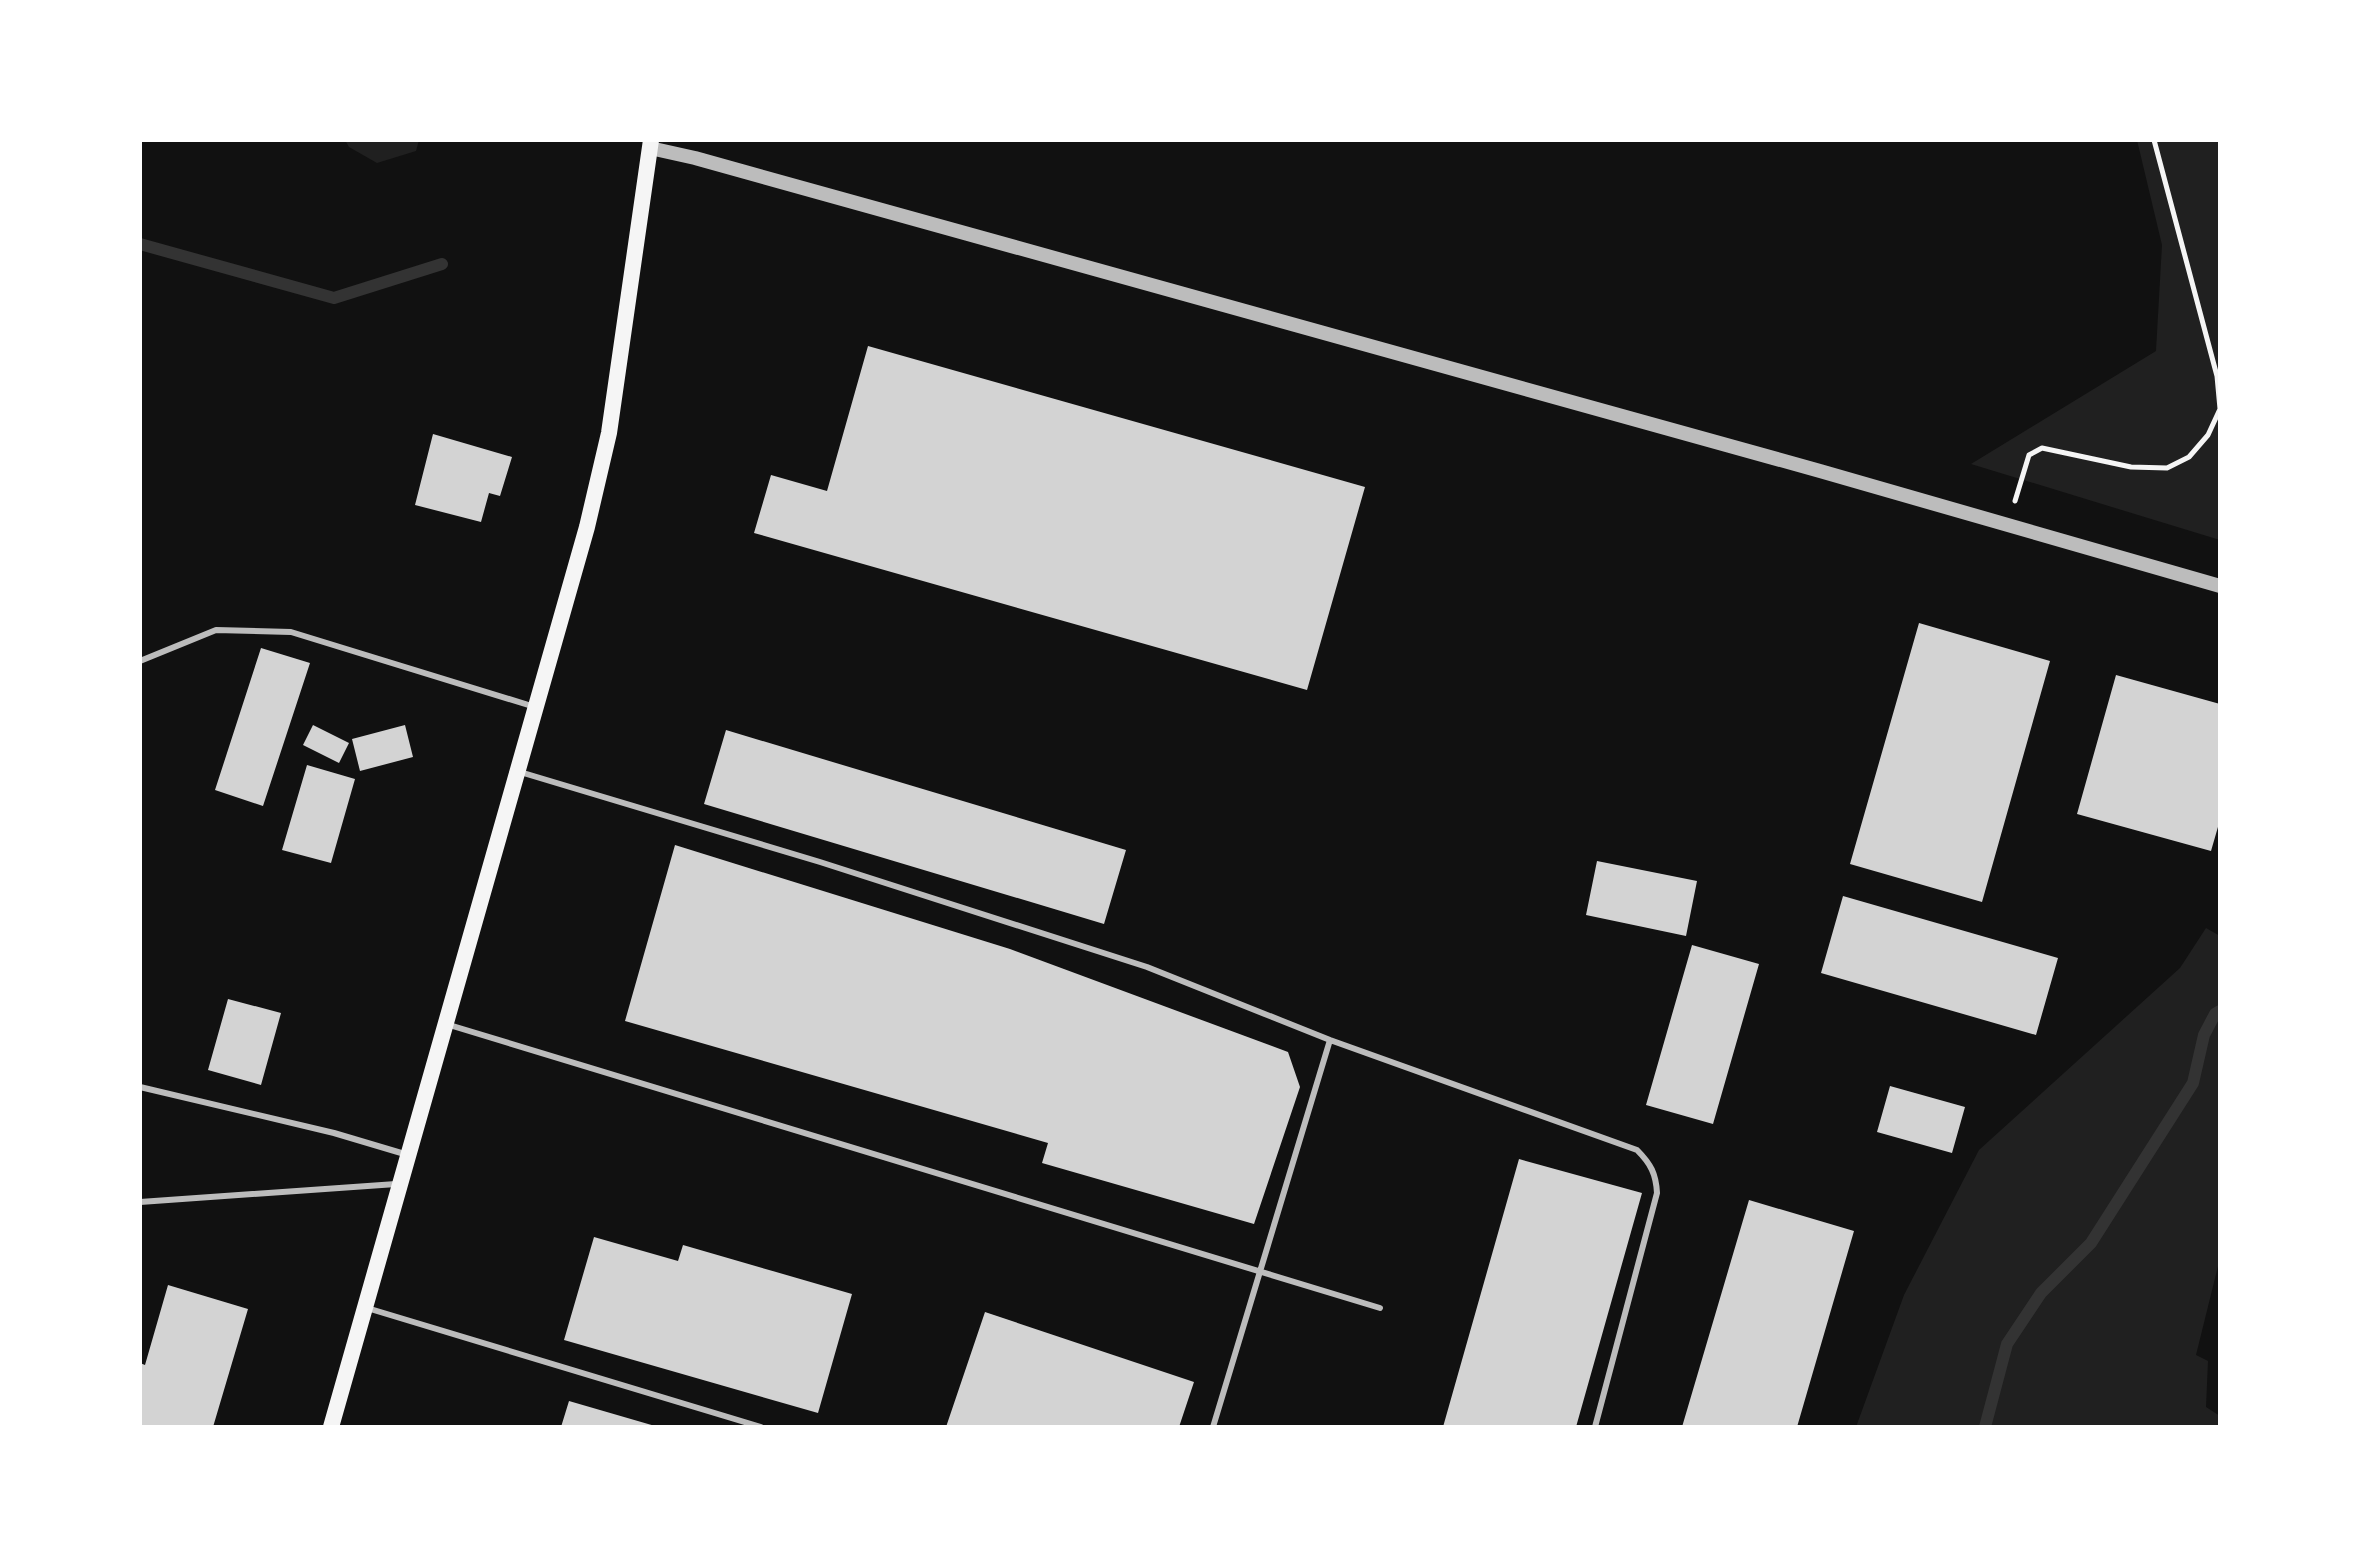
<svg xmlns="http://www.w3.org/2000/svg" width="2360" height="1567" font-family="'Asap Condensed',sans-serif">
<rect width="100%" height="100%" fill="#111"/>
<!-- green -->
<path fill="#202020" d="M345 140H419L416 151 377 163 349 147Z
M2137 140H2220V540L1971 464 2156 351 2162 245Z
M2206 928 2220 936V1258L2196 1355 2208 1361 2206 1407 2220 1416V1427H1856L1904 1295 1979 1150 2180 968Z"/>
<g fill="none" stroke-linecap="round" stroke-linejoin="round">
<!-- stream -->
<path stroke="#333" stroke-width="12" d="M140 244 334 298 442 264
M1985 1427 2007 1344 2041 1293 2091 1243 2193 1083 2204 1035 2215 1014 2220 1011"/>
</g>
<!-- building -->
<path fill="#d3d3d3" d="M868 346 1365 487 1307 690 754 533 771 475 827 491Z
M433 434 512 457 500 496 489 493 481 522 415 505Z
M1919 623 2050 661 1982 902 1850 864Z
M261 648 310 663 263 806 215 790Z
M2116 675 2220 704V820L2211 851 2077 814Z
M313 725 349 743 339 763 303 745Z
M405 725 413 757 360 771 352 739Z
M726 730 1126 850 1104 924 704 804Z
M307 765 355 779 331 863 282 850Z
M675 845 1010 949 1288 1052 1300 1087 1254 1224 1042 1163 1048 1143 625 1021Z
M1597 861 1697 881 1686 936 1586 915Z
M1843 896 2058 958 2036 1035 1821 973Z
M1692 945 1759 964 1713 1124 1646 1105Z
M228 999 281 1013 261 1085 208 1070Z
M1890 1086 1965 1107 1952 1153 1877 1132Z
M1519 1159 1642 1193 1576 1427H1443Z
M1749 1200 1854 1231 1797 1427H1682Z
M594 1237 678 1261 683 1245 852 1294 818 1413 564 1340Z
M168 1285 248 1309 213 1427H140V1363L145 1365Z
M985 1312 1194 1382 1179 1427H946Z
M569 1401 655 1426 654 1427H561Z"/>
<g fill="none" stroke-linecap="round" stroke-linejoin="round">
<!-- path -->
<path stroke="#f5f5f5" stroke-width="5" d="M2015 501 2029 455 2042 448 2131 467 2167 468 2189 457 2208 435 2220 409 2217 376 2154 140"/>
<!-- service -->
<path stroke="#bcbcbc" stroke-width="6" d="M140 661 216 630 291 632 535 707
M520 772 820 862 1147 967 1330 1040 1637 1150C1651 1164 1656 1174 1657 1193L1595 1427
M446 1024 1380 1308
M140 1087 334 1133 408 1155
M140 1202 396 1184
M367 1308 761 1427
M1213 1427 1330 1040"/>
<!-- tertiary -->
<path stroke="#bcbcbc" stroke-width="14" d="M650 148 695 158 1820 471 2220 586"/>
<!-- secondary -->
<path stroke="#f5f5f5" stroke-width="16" d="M331 1427 587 527 609 433 651 140"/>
</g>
<!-- border -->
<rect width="2360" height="1567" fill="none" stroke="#ffffff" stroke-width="284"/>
</svg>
